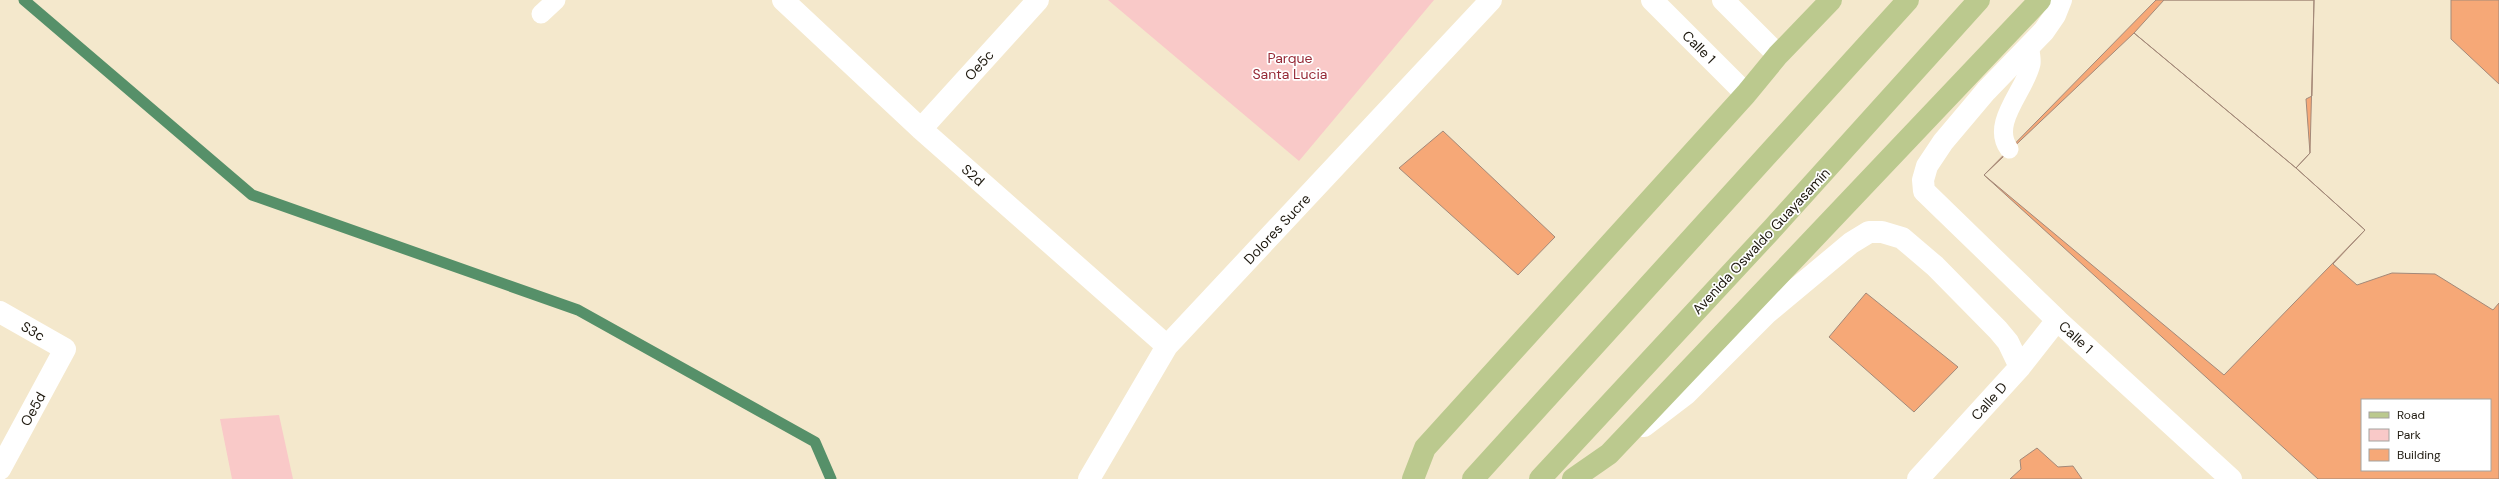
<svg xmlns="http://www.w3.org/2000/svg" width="2499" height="479" font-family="'DM Sans',sans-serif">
<rect width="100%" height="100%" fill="#f4e8cc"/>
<!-- green -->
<path fill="#f9c9c8" d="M1108 0H1434L1299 161Z
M279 415 293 479H232L220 419Z"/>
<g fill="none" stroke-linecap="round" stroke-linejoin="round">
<!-- stream -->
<path stroke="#569069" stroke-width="11" d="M24 0 252 195 578 310 815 442 831 479"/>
</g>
<!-- building -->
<path fill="#f6a877" stroke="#a38979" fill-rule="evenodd" d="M2156 0H2314L2310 153 2296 168 2365 230 2333 264 2357 285 2392 273 2435 274 2493 310 2499 303V479H2318L1984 175ZM2362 400H2490V470H2362Z
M2164 0H2314L2312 96 2306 99 2310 153 2296 168 2134 33Z
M2451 0H2499V84L2451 39Z
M2134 33 2296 168 2365 230 2224 375 1984 175Z
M1443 131 1555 237 1518 275 1399 168Z
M1866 293 1958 367 1914 412 1829 337Z
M2037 448 2058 467 2073 466 2082 479H2010L2021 469 2020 460Z"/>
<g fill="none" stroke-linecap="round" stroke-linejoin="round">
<!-- lane -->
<path stroke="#fff" stroke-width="19" d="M541 14 556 0
M2009 149C1990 123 2025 91 2031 64 2032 59 2030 51 2029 46"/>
<!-- street -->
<path stroke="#fff" stroke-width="22" d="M783 0 921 129 1167 346
M1652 0 1746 94
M1723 0 1778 55
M2061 0 2055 15 2044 31 1986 91 1943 142 1927 166 1923 180 1924 191 2057 320 2231 479
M921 129 1038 0
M0 312 65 349 0 469
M1644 426 1686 394 1767 313 1851 243 1869 232H1882L1902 238 1935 266 1998 330 2008 342 2020 367
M1089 479 1167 346 1491 0
M1918 479 2020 367 2057 320"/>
<!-- primary -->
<path stroke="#bbc98e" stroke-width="22" d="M1413 479 1425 448 1746 94 1778 55 1831 0
M1473 479 1908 0
M1540 479 1773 228 1979 0
M1573 479 1609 454 2040 0"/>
</g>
<g text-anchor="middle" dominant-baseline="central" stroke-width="3.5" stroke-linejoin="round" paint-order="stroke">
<!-- street labels -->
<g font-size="14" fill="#1e190f" stroke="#fff">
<text transform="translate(1699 47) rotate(45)">Calle 1</text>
<text transform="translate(979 65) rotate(-48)">Oe5c</text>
<text transform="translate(973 175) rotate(41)">S2d</text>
<text transform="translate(1277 229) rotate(-47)">Dolores Sucre</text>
<text transform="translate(1761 241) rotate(-47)">Avenida Oswaldo Guayasamín</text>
<text transform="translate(33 331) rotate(30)">S3c</text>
<text transform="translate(2076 337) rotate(42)">Calle 1</text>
<text transform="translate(1989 401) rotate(-48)">Calle D</text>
<text transform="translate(33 409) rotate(-61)">Oe5d</text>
</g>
<!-- park labels -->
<g font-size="14" fill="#962a37" stroke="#fff">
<text x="1290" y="58">Parque<tspan x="1290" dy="16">Santa Lucia</tspan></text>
</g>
</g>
<!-- legend -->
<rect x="2361" y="399" width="130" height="72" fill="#ffffff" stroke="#a5a39f"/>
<rect x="2369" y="412" width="20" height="6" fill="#bbc98e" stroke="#a5a39f"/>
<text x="2397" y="419" font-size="12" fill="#1e190f">Road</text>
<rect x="2369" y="429" width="20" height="12" fill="#f9c9c8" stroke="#a5a39f"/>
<text x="2397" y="439" font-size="12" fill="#1e190f">Park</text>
<rect x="2369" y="449" width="20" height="12" fill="#f6a877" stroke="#a5a39f"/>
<text x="2397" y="459" font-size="12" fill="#1e190f">Building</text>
</svg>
